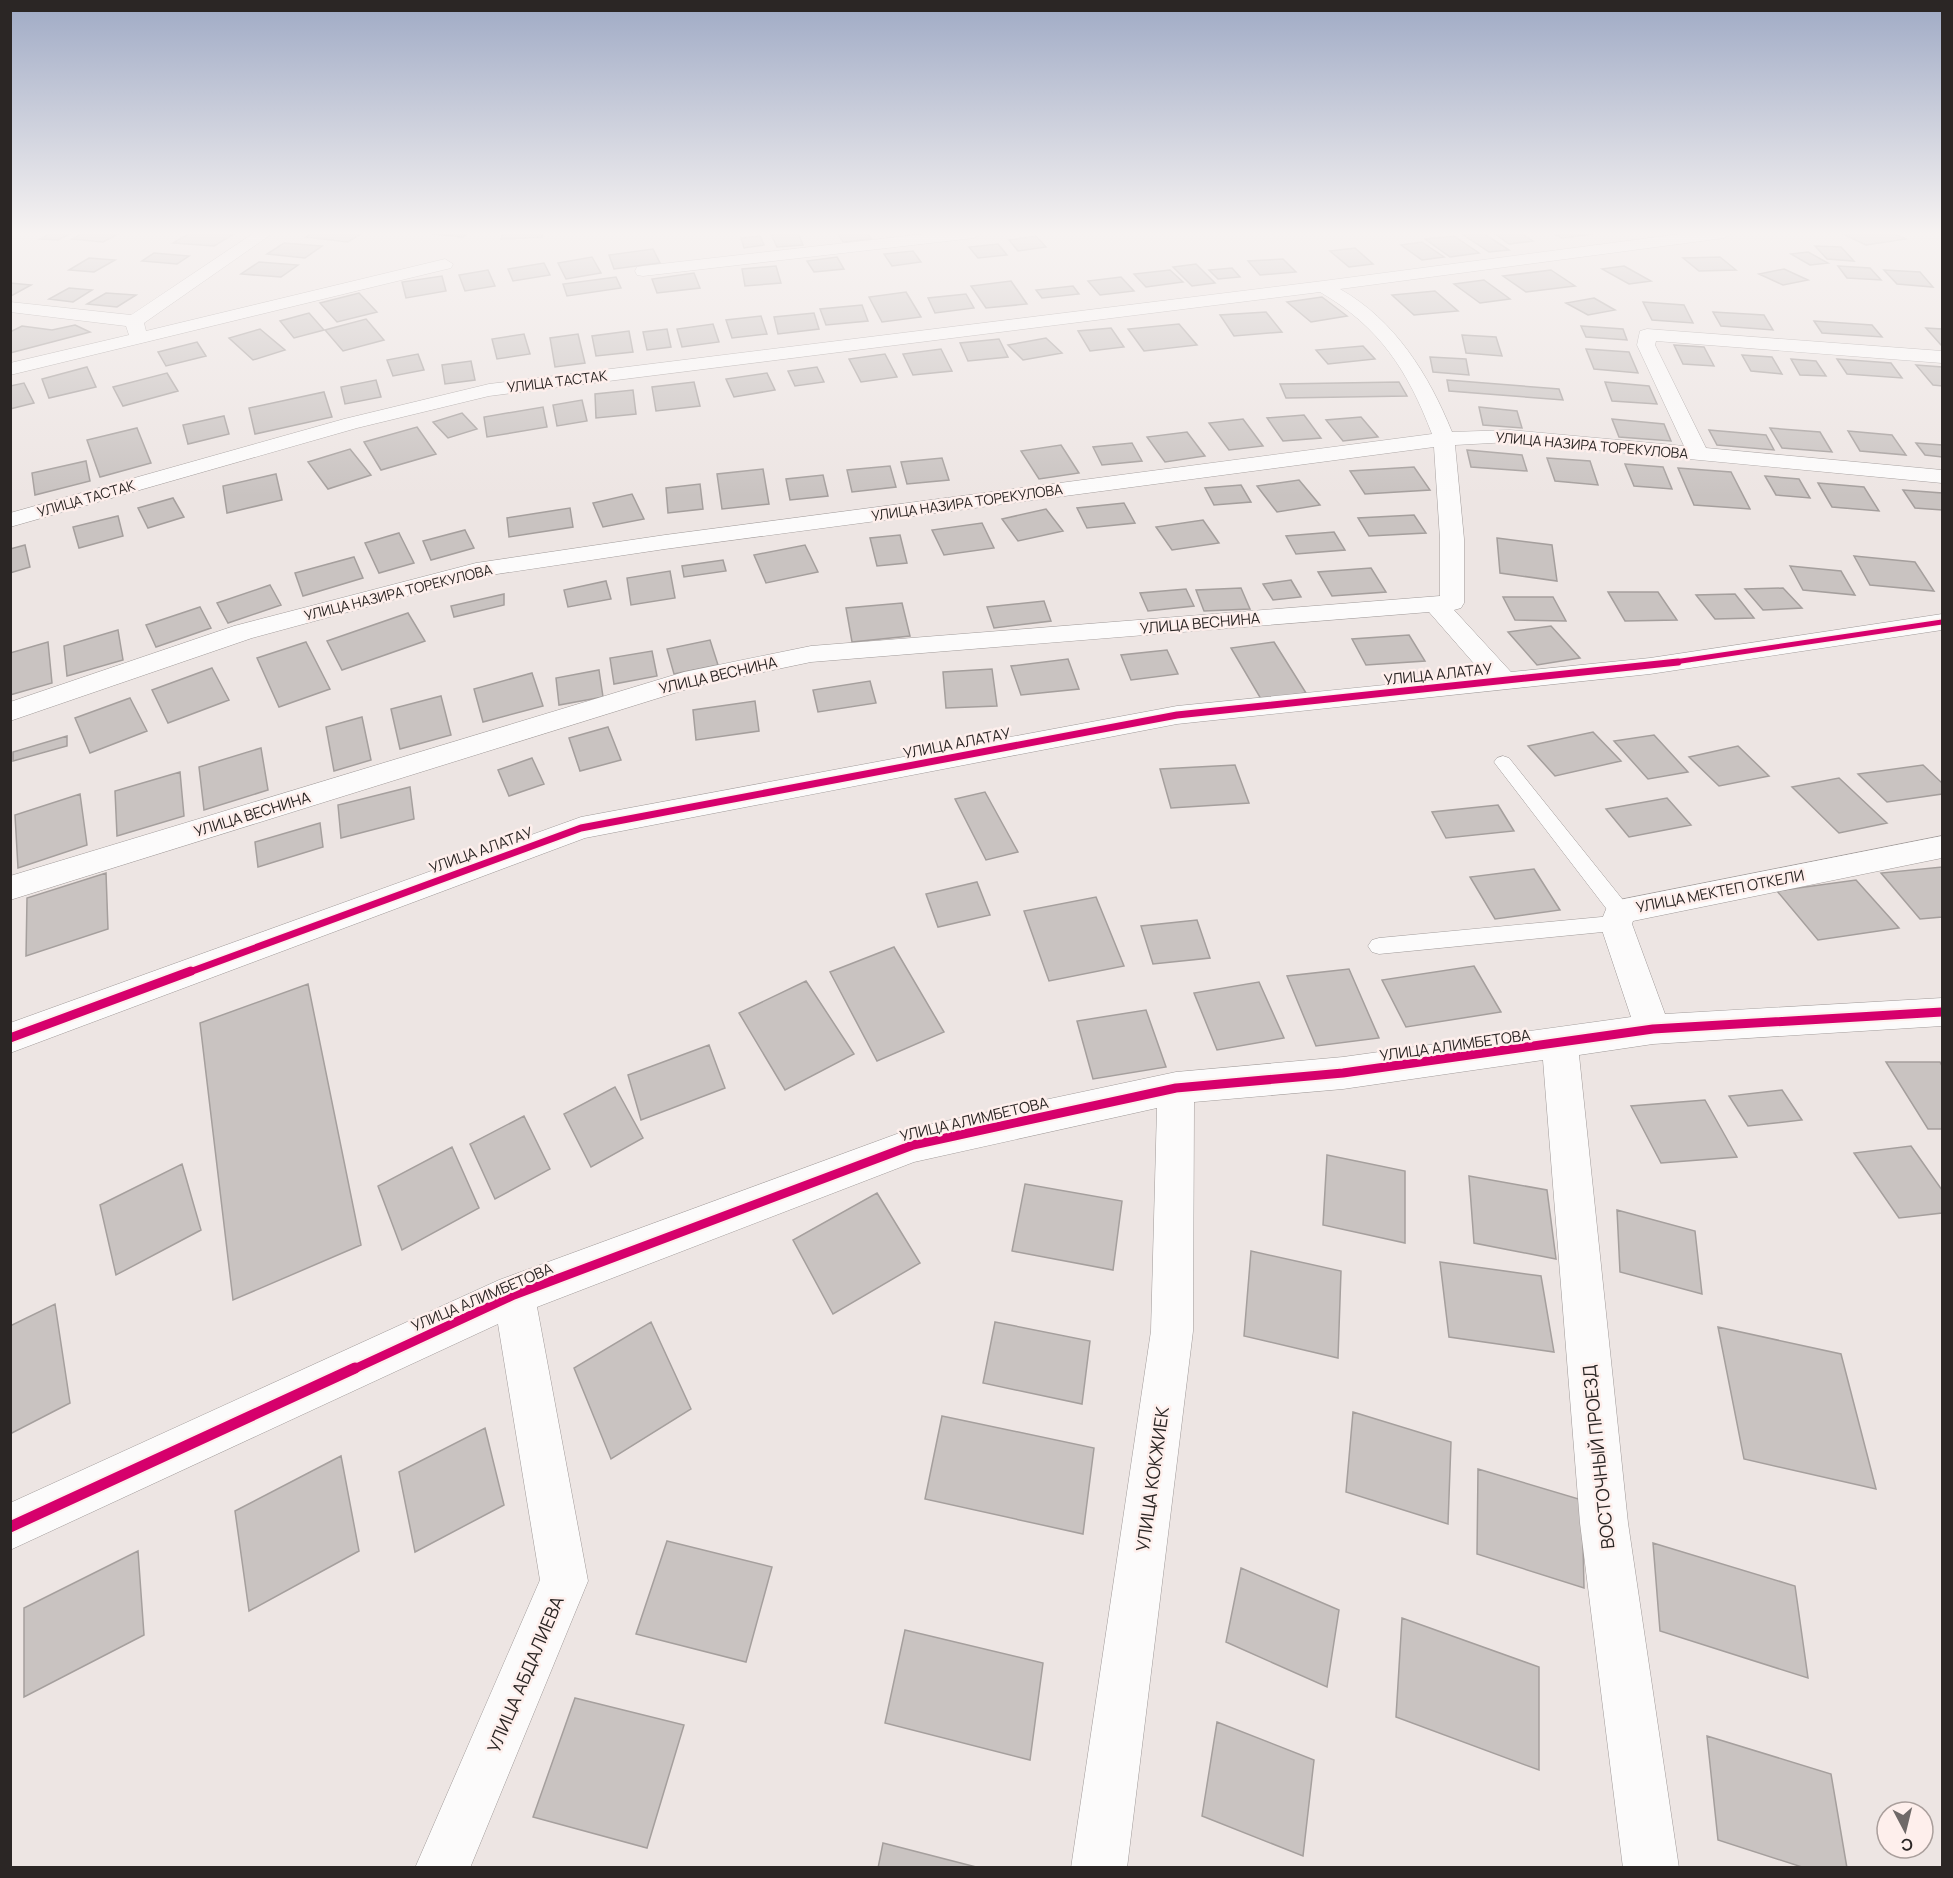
<svg xmlns="http://www.w3.org/2000/svg" width="1953" height="1878" font-family="Manrope,sans-serif">
<rect width="100%" height="100%" fill="#ede5e3"/>
<!-- building -->
<path fill="#c9c3c1" stroke="#a59f9d" stroke-width="1.5" d="M51 233H71L58 240 40 239Z
M83 233H120L103 242 72 239Z
M190 233H221L234 234 214 246 173 243Z
M313 233H362L348 242 306 237Z
M434 233H468L463 237 431 234Z
M503 233H543L542 237 501 239Z
M798 233 803 245 777 247 771 234Z
M838 233H868L871 239 843 242Z
M1483 233 1509 250 1489 252 1462 234Z
M1494 233H1520L1533 241 1509 244Z
M1553 233H1591L1594 234 1561 238Z
M1841 233H1892L1906 239 1866 245Z
M760 236 764 245 744 248 741 238Z
M1036 236 1046 247 1018 251 1009 240Z
M1454 236 1479 253 1450 257 1425 239Z
M1422 242 1444 257 1422 260 1401 245Z
M284 243 322 246 305 258 267 254Z
M998 244 1007 255 978 258 969 247Z
M1815 246 1841 247 1854 261 1827 259Z
M1355 248 1373 264 1349 267 1330 251Z
M653 249 660 263 614 269 609 255Z
M913 251 921 262 892 266 884 254Z
M1808 252 1828 263 1810 265 1791 254Z
M154 253 189 256 177 264 142 261Z
M592 257 601 273 566 279 558 263Z
M837 257 844 269 814 272 807 261Z
M1720 257 1736 270 1699 271 1683 258Z
M89 258 115 260 94 272 69 270Z
M1283 259 1296 272 1260 275 1248 261Z
M259 262 298 265 281 277 241 274Z
M544 263 550 275 513 281 508 269Z
M1196 264 1215 283 1192 286 1173 267Z
M776 266 781 283 745 286 742 269Z
M1624 266 1651 281 1629 284 1602 269Z
M1838 266 1870 268 1881 280 1847 278Z
M1232 268 1240 277 1218 279 1209 270Z
M1784 269 1808 280 1783 285 1759 274Z
M488 270 495 286 465 291 459 275Z
M1170 270 1183 282 1146 287 1134 274Z
M1551 270 1575 286 1526 292 1503 276Z
M1884 270 1920 272 1933 287 1897 284Z
M694 273 700 288 657 293 652 279Z
M442 276 446 291 406 298 402 282Z
M616 277 621 288 567 296 563 284Z
M1121 277 1134 291 1100 295 1088 281Z
M1484 280 1510 299 1480 303 1454 284Z
M1011 281 1027 304 986 308 971 286Z
M10 283 31 285 11 296Z
M1073 286 1079 294 1042 298 1036 290Z
M69 288 92 290 73 302 49 299Z
M1435 291 1458 311 1414 315 1392 295Z
M906 292 921 317 882 322 869 297Z
M106 293 136 295 117 307 87 304Z
M359 293 377 312 337 322 320 303Z
M966 294 974 308 935 313 928 298Z
M1322 297 1347 316 1311 322 1287 302Z
M1594 298 1615 310 1588 315 1566 303Z
M1643 302 1684 305 1693 323 1652 320Z
M862 305 868 321 826 325 820 309Z
M1266 312 1282 332 1234 336 1220 315Z
M1713 312 1764 315 1773 330 1721 326Z
M309 313 324 330 294 338 280 321Z
M814 313 819 329 778 334 774 317Z
M761 316 767 334 732 338 726 320Z
M366 319 384 340 343 351 325 330Z
M1814 321 1872 325 1882 337 1822 333Z
M713 324 719 342 682 347 677 329Z
M1179 324 1197 345 1144 351 1128 329Z
M75 325 90 332 10 353V332L22 326 52 330Z
M1581 326 1623 329 1627 340 1586 337Z
M1111 328 1124 347 1090 351 1078 331Z
M1926 328 1942 329V345H1941Z
M260 329 285 350 253 360 229 338Z
M667 329 671 347 647 350 643 332Z
M629 331 633 352 596 356 592 336Z
M524 334 530 354 497 359 492 339Z
M578 334 585 363 555 367 550 338Z
M1462 335 1496 337 1502 356 1466 353Z
M1046 338 1062 353 1023 360 1008 345Z
M999 339 1008 357 968 361 960 343Z
M197 342 206 356 166 366 158 352Z
M1674 345 1704 347 1714 366 1683 364Z
M1363 346 1375 359 1328 364 1316 350Z
M941 349 952 371 913 375 903 354Z
M1586 349 1629 352 1638 373 1594 369Z
M418 354 424 370 393 376 387 360Z
M885 354 897 377 861 382 849 359Z
M1742 355 1772 357 1782 374 1751 371Z
M1430 357 1466 359 1469 375 1433 372Z
M1791 359 1816 361 1826 376 1800 375Z
M1837 359 1891 363 1902 378 1847 374Z
M471 361 475 380 445 384 442 365Z
M1916 365 1942 367V386L1933 385Z
M87 367 96 387 49 398 42 379Z
M817 367 824 382 795 386 788 371Z
M167 373 178 391 123 406 113 387Z
M767 373 775 390 734 397 726 379Z
M376 380 381 397 345 404 341 387Z
M1447 380 1559 389 1563 400 1449 391Z
M694 382 700 406 656 411 652 387Z
M1399 382 1407 396 1286 398 1280 384Z
M1605 382 1649 386 1657 404 1612 401Z
M24 383 34 403 10 409V386Z
M633 390 636 414 596 418 595 394Z
M324 392 332 417 255 434 249 408Z
M582 400 587 421 557 426 553 405Z
M543 407 547 427 487 437 484 417Z
M1479 407 1517 411 1522 428 1483 425Z
M462 413 477 429 448 438 433 422Z
M1304 415 1321 438 1283 441 1267 418Z
M224 416 229 434 188 444 183 425Z
M1361 417 1378 437 1343 441 1326 420Z
M1243 419 1263 446 1229 450 1209 423Z
M1612 419 1664 424 1671 441 1619 437Z
M417 427 436 454 381 470 364 442Z
M137 428 151 463 100 477 87 440Z
M1770 428 1820 432 1832 452 1782 448Z
M1709 430 1766 435 1774 450 1717 445Z
M1848 431 1892 435 1906 455 1860 451Z
M1187 432 1205 456 1165 462 1147 437Z
M1132 443 1142 461 1102 465 1093 447Z
M1916 443 1942 445V457L1925 455Z
M1061 445 1079 473 1039 479 1021 451Z
M350 449 371 475 328 489 308 462Z
M1467 450 1522 455 1527 471 1471 467Z
M942 458 949 480 907 484 901 462Z
M1547 458 1590 461 1598 485 1555 481Z
M86 461 90 481 35 495 32 473Z
M1625 464 1663 467 1672 489 1634 486Z
M890 466 896 487 852 492 847 470Z
M1414 467 1430 490 1365 494 1350 471Z
M1678 468 1731 472 1750 509 1694 505Z
M763 469 769 504 722 509 717 474Z
M276 474 282 500 227 513 223 486Z
M823 475 828 496 790 500 786 479Z
M1765 476 1799 479 1810 498 1776 495Z
M1299 480 1320 505 1277 512 1257 486Z
M1818 483 1864 487 1879 511 1832 507Z
M700 484 703 509 668 513 666 488Z
M1241 485 1251 502 1214 505 1205 488Z
M1903 490 1942 493V510L1915 508Z
M632 494 644 519 603 527 593 503Z
M173 498 184 517 148 528 138 508Z
M1124 503 1135 523 1087 528 1077 508Z
M570 508 573 527 509 537 507 518Z
M1046 509 1063 531 1018 541 1002 519Z
M1414 515 1426 533 1369 536 1358 518Z
M118 516 123 536 79 548 73 527Z
M1203 520 1219 543 1172 550 1156 527Z
M982 523 994 548 944 555 932 530Z
M465 530 474 548 431 560 423 541Z
M1334 532 1345 550 1296 554 1286 536Z
M399 533 414 563 379 573 365 543Z
M900 535 907 563 877 566 870 538Z
M1497 538 1552 545 1557 581 1500 573Z
M25 545 30 567 10 573V549Z
M805 545 818 572 766 583 754 555Z
M1854 556 1915 562 1934 591 1870 585Z
M354 557 363 578 303 596 295 573Z
M723 560 726 571 684 577 682 566Z
M1790 566 1841 571 1855 595 1803 590Z
M1371 568 1386 592 1332 596 1318 572Z
M670 571 675 598 631 605 627 578Z
M1291 580 1301 597 1273 600 1263 584Z
M606 581 611 599 568 607 564 590Z
M270 585 281 605 228 623 217 603Z
M1241 588 1250 609 1204 611 1196 590Z
M1783 588 1802 608 1763 610 1745 589Z
M1186 589 1194 606 1148 611 1140 593Z
M1608 592H1658L1677 620 1625 621Z
M504 594V605L454 617 451 606Z
M1735 594 1754 618 1715 619 1696 595Z
M1503 597H1553L1566 621 1515 620Z
M1044 601 1051 621 994 628 987 607Z
M902 603 910 636 852 642 846 608Z
M200 607 211 628 156 647 146 625Z
M408 613 425 641 342 670 327 641Z
M1551 626 1580 658 1537 665 1508 632Z
M118 630 123 660 67 676 64 646Z
M1409 635 1425 661 1366 665 1352 639Z
M710 640 718 665 674 674 667 649Z
M48 642 52 683 10 695V653Z
M306 642 330 689 279 707 257 658Z
M1274 642 1306 693 1261 699 1231 648Z
M1167 650 1178 674 1131 680 1121 655Z
M652 651 657 676 614 684 610 658Z
M1068 659 1079 689 1021 695 1011 666Z
M212 668 229 700 168 723 152 690Z
M992 669 997 706 946 708 943 672Z
M599 670 603 697 559 705 556 678Z
M532 673 543 706 483 722 474 689Z
M870 681 876 703 818 712 813 690Z
M441 696 451 735 400 749 391 709Z
M130 698 147 731 90 753 75 718Z
M755 701 759 731 696 740 693 710Z
M362 717 371 760 334 771 326 727Z
M608 727 621 760 580 771 569 738Z
M1593 732 1621 761 1555 776 1528 746Z
M1654 735 1688 772 1648 779 1614 741Z
M67 736V746L13 761V752Z
M1738 746 1769 776 1719 786 1689 757Z
M261 748 268 790 204 810 199 767Z
M532 758 544 784 509 796 498 770Z
M1235 765 1249 803 1171 808 1160 769Z
M1923 765 1942 783V794L1887 802 1858 774Z
M180 772 184 816 117 836 115 791Z
M1839 778 1887 823 1839 833 1792 787Z
M410 787 414 819 341 838 338 805Z
M985 792 1018 852 986 860 955 799Z
M80 794 87 845 18 868 15 815Z
M1667 798 1691 825 1629 837 1606 809Z
M1498 805 1514 831 1446 838 1432 812Z
M320 823 323 847 258 867 255 842Z
M1942 867V917L1920 919 1881 873Z
M1534 869 1560 910 1495 919 1470 877Z
M106 873 108 929 26 956 27 898Z
M1856 880 1899 928 1818 940 1777 891Z
M977 882 990 915 938 927 926 894Z
M1096 897 1124 966 1049 981 1024 911Z
M1197 920 1210 958 1153 964 1141 926Z
M894 947 944 1032 877 1061 830 972Z
M1474 966 1501 1012 1406 1027 1382 980Z
M1349 969 1379 1038 1316 1046 1287 976Z
M806 981 854 1054 785 1090 739 1013Z
M1259 982 1284 1038 1217 1050 1194 993Z
M308 984 361 1245 233 1300 200 1023Z
M1146 1010 1166 1067 1093 1079 1077 1021Z
M709 1045 725 1088 641 1120 628 1075Z
M1886 1062H1940L1942 1066V1129H1928Z
M615 1087 643 1138 591 1167 564 1114Z
M1782 1090 1802 1120 1748 1126 1729 1096Z
M1705 1100 1737 1157 1661 1163 1631 1106Z
M524 1116 550 1169 495 1199 470 1144Z
M1911 1146 1942 1190V1213L1899 1218 1854 1153Z
M452 1147 479 1208 402 1250 378 1186Z
M1327 1155 1405 1171V1243L1323 1225Z
M182 1164 201 1230 116 1275 100 1205Z
M1469 1176 1547 1190 1556 1259 1474 1243Z
M1025 1184 1122 1201 1113 1270 1012 1251Z
M877 1193 920 1263 833 1314 793 1240Z
M1617 1210 1695 1231 1702 1294 1620 1272Z
M1251 1251 1341 1271 1338 1358 1244 1336Z
M1440 1262 1541 1276 1554 1352 1449 1337Z
M55 1304 70 1403 10 1434V1326Z
M651 1322 691 1409 611 1459 574 1368Z
M995 1322 1090 1341 1082 1404 983 1383Z
M1718 1327 1841 1354 1876 1489 1744 1459Z
M1353 1412 1451 1442 1448 1524 1346 1492Z
M942 1416 1094 1448 1083 1534 925 1499Z
M485 1428 504 1505 415 1552 399 1472Z
M341 1456 359 1551 249 1611 235 1511Z
M1478 1469 1582 1500 1584 1588 1477 1554Z
M667 1541 772 1567 746 1662 636 1634Z
M1653 1543 1795 1586 1808 1678 1660 1631Z
M138 1551 144 1635 24 1697V1608Z
M1241 1568 1339 1610 1327 1687 1226 1642Z
M1402 1618 1539 1667V1770L1396 1717Z
M905 1630 1043 1663 1030 1760 885 1723Z
M575 1698 684 1725 647 1848 533 1817Z
M1217 1722 1314 1760 1303 1856 1202 1816Z
M1707 1736 1831 1774 1847 1868H1805L1718 1840Z
M883 1843 980 1868H878Z"/>
<g fill="none" stroke-linecap="round" stroke-linejoin="round">
<defs>
<path id="service" d="M1503 756 1509 758 1627 905 1630 911 1627 917 1623 918 1626 924 1623 930 1379 954 1372 952 1368 946 1372 940 1379 938 1612 916 1497 766 1494 762 1497 758Z"/>
<path id="minor" d="M254 233H273L144 323 146 331 445 259 453 264 451 268 10 375V363L129 335 126 326 10 312V302L131 315Z
M933 233H982L974 238 643 276 637 275 635 271 637 267 643 266Z
M1688 233H1732L1724 238 1340 289C1395 320 1429 375 1452 432L1510 430 1684 446 1637 345 1640 331 1647 329 1942 351V363L1656 341 1655 345 1706 448 1942 470V483L1510 442 1455 445 1464 539V603L1461 608 1454 610 1511 672 1650 658 1942 614V630L1650 674 1177 724 585 838 10 1053V1023L581 817 1177 706 1484 675 1429 612 811 662 697 686 10 900V876L684 672 811 646 1440 596V539L1434 447 665 549 477 577 252 638 10 721V702L234 626 476 563 665 535 1432 434C1408 371 1380 327 1320 292L489 396 357 428 10 527V513L344 419 489 384 1323 281Z
M1942 836V858L1633 921 1632 924 1665 1014 1942 998V1026L1653 1044 1579 1055 1628 1523 1679 1868H1623L1580 1523 1543 1060 1343 1089 1194 1102 1193 1331 1127 1868H1071L1151 1331 1157 1108 914 1162 537 1307 588 1581 470 1868H415L540 1580 498 1324 10 1550V1503L499 1280 913 1128 1176 1072 1343 1057 1631 1017 1600 924 1609 902Z"/>
</defs>
<!-- service casing -->
<use href="#service" stroke="#a09a99" stroke-width="1"/>
<!-- minor casing -->
<use href="#minor" stroke="#a09a99" stroke-width="1"/>
<!-- service -->
<use href="#service" fill="#fcfbfb" fill-rule="evenodd"/>
<!-- minor -->
<use href="#minor" fill="#fcfbfb" fill-rule="evenodd"/>
<defs>
<path id="cycleway-far3" d="M1668 663 1942 622"/>
<path id="cycleway-far2" d="M187 973 581 828 1177 715 1678 662"/>
<path id="cycleway-far1" d="M10 1038 191 971
M352 1370 514 1295 913 1145 1176 1088 1343 1073 1653 1029 1942 1012"/>
<path id="cycleway" d="M10 1527 355 1368"/>
</defs>
<!-- cycleway-far3 casing -->
<use href="#cycleway-far3" stroke="#feefec" stroke-width="8"/>
<!-- cycleway-far2 casing -->
<use href="#cycleway-far2" stroke="#feefec" stroke-width="10"/>
<!-- cycleway-far1 casing -->
<use href="#cycleway-far1" stroke="#feefec" stroke-width="13"/>
<!-- cycleway casing -->
<use href="#cycleway" stroke="#feefec" stroke-width="15"/>
<!-- cycleway-far3 -->
<use href="#cycleway-far3" stroke="#d6006c" stroke-width="5"/>
<!-- cycleway-far2 -->
<use href="#cycleway-far2" stroke="#d6006c" stroke-width="7"/>
<!-- cycleway-far1 -->
<use href="#cycleway-far1" stroke="#d6006c" stroke-width="9"/>
<!-- cycleway -->
<use href="#cycleway" stroke="#d6006c" stroke-width="11"/>
</g>
<!-- sky -->
<linearGradient id="sky" x2="0" y2="1"><stop stop-color="#9faac5"/><stop offset="0.47" stop-color="#f7f3f2"/><stop offset="1" stop-color="#f7f3f2" stop-opacity="0"/></linearGradient>
<rect width="1953" height="496" fill="url(#sky)"/>
<g text-anchor="middle" dominant-baseline="central" stroke-width="5" stroke-linejoin="round" paint-order="stroke">
<!-- far-street labels -->
<g font-size="14" fill="#2b2625" stroke="#feefec">
<text transform="translate(557 381) rotate(-7)">УЛИЦА ТАСТАК</text>
<text transform="translate(1592 445) rotate(5)">УЛИЦА НАЗИРА ТОРЕКУЛОВА</text>
<text transform="translate(86 498) rotate(-16)">УЛИЦА ТАСТАК</text>
<text transform="translate(967 502) rotate(-8)">УЛИЦА НАЗИРА ТОРЕКУЛОВА</text>
<text transform="translate(398 592) rotate(-14)">УЛИЦА НАЗИРА ТОРЕКУЛОВА</text>
</g>
<!-- street labels -->
<g font-size="15" fill="#2b2625" stroke="#feefec">
<text transform="translate(1200 623) rotate(-5)">УЛИЦА ВЕСНИНА</text>
<text transform="translate(1438 674) rotate(-6)">УЛИЦА АЛАТАУ</text>
<text transform="translate(718 675) rotate(-13)">УЛИЦА ВЕСНИНА</text>
<text transform="translate(957 743) rotate(-11)">УЛИЦА АЛАТАУ</text>
<text transform="translate(252 814) rotate(-17)">УЛИЦА ВЕСНИНА</text>
<text transform="translate(481 850) rotate(-20)">УЛИЦА АЛАТАУ</text>
<text transform="translate(1720 891) rotate(-11)">УЛИЦА МЕКТЕП ОТКЕЛИ</text>
<text transform="translate(1455 1045) rotate(-8)">УЛИЦА АЛИМБЕТОВА</text>
<text transform="translate(974 1119) rotate(-13)">УЛИЦА АЛИМБЕТОВА</text>
<text transform="translate(482 1297) rotate(-23)">УЛИЦА АЛИМБЕТОВА</text>
</g>
<!-- near-street labels -->
<g font-size="18" fill="#2b2625" stroke="#feefec">
<text transform="translate(1598 1457) rotate(-96)">ВОСТОЧНЫЙ ПРОЕЗД</text>
<text transform="translate(1152 1479) rotate(-82)">УЛИЦА КОКЖИЕК</text>
<text transform="translate(525 1674) rotate(-67)">УЛИЦА АБДАЛИЕВА</text>
</g>
</g>
<!-- border -->
<rect width="1953" height="1878" fill="none" stroke="#2b2625" stroke-width="24"/>
<!-- north arrow -->
<g transform="translate(1905 1830) rotate(173)"><circle r="28" fill="#feefec" stroke="#aa9f9c" stroke-width="1.5"/>
<path d="M0-4.5L10 22L0 15L-10 22Z" fill="#6f6968"/>
<text y="-9" font-size="16" font-weight="bold" text-anchor="middle" fill="#2b2625">С</text>
</g>
</svg>
